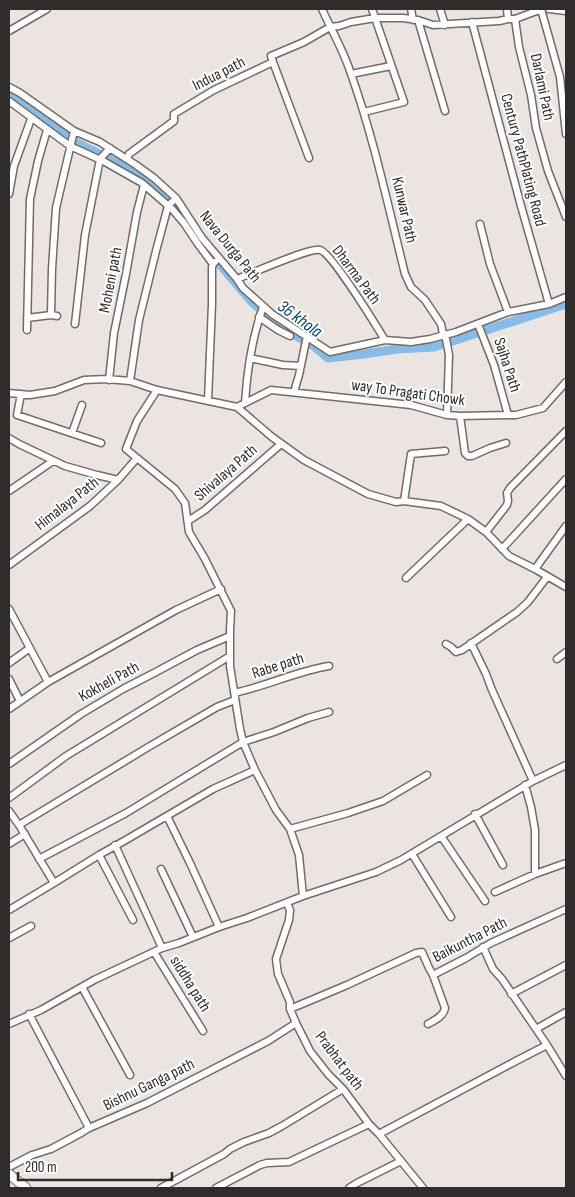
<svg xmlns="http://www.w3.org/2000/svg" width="575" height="1197" font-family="'Sofia Sans Condensed',sans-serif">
<rect width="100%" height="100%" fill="#ebe4e1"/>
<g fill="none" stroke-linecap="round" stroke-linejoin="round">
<!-- river -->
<path stroke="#88bbe5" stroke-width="9" d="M9 94 47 119 68 136
M75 142 128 168 152 184 177 208 199 240 252 302 278 325 314 346 328 358 364 354 397 349 434 347 566 304"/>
<defs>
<path id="minor" d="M322 9C331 29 343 50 350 71 374 138 388 206 405 274L411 287 425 300 441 324 443 334 446 339 449 355 447 415
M411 9 413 20
M440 9 445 25
M507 9 508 19
M541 9 560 77 566 134
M549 9 566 11
M515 19 519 47 531 95 536 128 548 171 566 217
M418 20 445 111
M472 22 521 206 549 304
M9 31 47 9
M273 62 309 158
M351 74 391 66
M9 87 20 93 74 131 100 142 136 165 154 178 176 198 202 238 237 279 243 288 272 314 330 352 385 340 411 342 430 339 456 332 508 312 549 304 566 297
M9 101 70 146 105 162 142 183 172 209 184 223 198 244 213 264
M364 112 404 102 372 9
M127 159 129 154 174 121V114L214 90 273 62 271 56 304 42 330 27 339 26 351 22 375 18H403L418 20 433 25 499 21 508 19H515L542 9
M9 194 14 166 31 119
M480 224 490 264 508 312
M237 279C250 274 311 247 320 250 331 252 377 327 385 340
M51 315 52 269 56 208 74 131
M259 317 278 330 290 336
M27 318 51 315 57 316
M75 324 85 235 100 159 110 148
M478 324 494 365 508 415
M27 330 30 199 38 161 47 130
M250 358 283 365 301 366
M109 380 114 333 126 274 137 212 144 185
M130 381 139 320 156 251 168 206 176 198
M157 390 137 421 126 449 175 489 185 503 189 532 205 559 231 611 230 630V666L240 729 243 742 255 770 276 810 290 829 299 855 303 896
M294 392 299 375 307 336
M9 393 30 395 55 391 84 380 107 379 130 381 157 390 237 407 272 437 304 460 368 494 396 502 404 501 441 506 468 519 486 532 509 556 535 569 566 587
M21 394 17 415 101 443
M208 401 212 304V267L213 264 215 262
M245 403C247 370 252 338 263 307
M237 407 271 390 411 405 447 415 460 416 508 415H516L543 408 566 382
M460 416 465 453 468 456H472L490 448 506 443
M72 433 82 405
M9 438 19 444 65 466 97 475 118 480
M9 491 53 461
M404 501 411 454 445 451
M188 521 205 510 281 444
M486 532 507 505 508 501 507 493 510 488 566 431
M502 549 566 479
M9 565 90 506 118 480 137 458
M535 569 566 526
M406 578 468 519
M9 609 48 682
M471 643 486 674 492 690 533 781
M446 644 451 647 456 652 462 650 517 612 528 602 547 577
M557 659 566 652
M9 663 30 648
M9 679 20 701
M234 693C267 686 297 671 329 666
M9 709 48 682 176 610 221 589
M9 764 81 714 123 689 154 673 197 650 230 636
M525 785 531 807 535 830V874
M9 798 66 756 230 656
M9 811 19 825 54 883
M475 814 503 865
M167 816 190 863 219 927
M19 825 150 746 217 707 235 700
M290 829 348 813 383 801 427 775
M441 836 485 901
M9 844 25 834
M115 845 162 948
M412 854 451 917
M99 855 133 920
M39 859 126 813 243 742 274 732 308 718 329 712
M161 869 193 937
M495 892 535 874 566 863
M287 903 290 910 289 920 276 959 278 974 290 1002V1009L296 1023 310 1051 328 1074 343 1089 369 1124 379 1134 423 1188
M9 910 54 883 99 855 124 841 213 789 255 770
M9 938 31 926
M483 947 493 969 502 979 547 1045 566 1076
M154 952 203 1031
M82 987 130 1075
M511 994 566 965
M290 1009 347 985 416 953 422 952 429 968 433 975 466 958 491 943 566 909
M29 1014 89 1128
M9 1024 41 1010 94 980 162 948 179 943 219 927 247 918 303 896 376 872 401 860 533 781 566 765
M428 1024C435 1020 444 1016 445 1008L433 975
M536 1029 566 1012
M379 1134 514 1062 547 1045
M11 1166 32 1155 51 1149 81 1133 89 1128 147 1103 190 1081 268 1041 296 1023
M161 1188 224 1154 230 1149 244 1142 269 1133 282 1126 343 1089
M216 1188 260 1165 267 1163 289 1162 369 1124
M349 1188 357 1183 401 1161"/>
<path id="highway" d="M9 1174 26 1188"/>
</defs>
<!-- minor casing -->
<use href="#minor" stroke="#726b69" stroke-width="9"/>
<!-- highway casing -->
<use href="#highway" stroke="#726b69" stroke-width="11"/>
<!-- minor -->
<use href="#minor" stroke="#fff" stroke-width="6"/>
<!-- highway -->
<use href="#highway" stroke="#fff" stroke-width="9"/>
</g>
<g text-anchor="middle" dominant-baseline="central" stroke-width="4" stroke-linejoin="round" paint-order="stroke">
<!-- street labels -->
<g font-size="16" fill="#2f2c2b" stroke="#fff">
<text transform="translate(219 74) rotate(-27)">Indua path</text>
<text transform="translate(542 87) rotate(78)">Darlami Path</text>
<text transform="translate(523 160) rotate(75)">Century PathPlating Road</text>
<text transform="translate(404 210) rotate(77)">Kunwar Path</text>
<text transform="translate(230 247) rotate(51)">Nava Durga Path</text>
<text transform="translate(356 275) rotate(53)">Dharma Path</text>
<text transform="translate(111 280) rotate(-79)">Moheni path</text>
<text transform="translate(507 365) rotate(72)">Sajha Path</text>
<text transform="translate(408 393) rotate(8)">way To Pragati Chowk</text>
<text transform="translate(226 473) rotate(-41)">Shivalaya Path</text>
<text transform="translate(67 504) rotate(-38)">Himalaya Path</text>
<text transform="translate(278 666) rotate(-18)">Rabe path</text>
<text transform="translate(109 682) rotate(-29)">Kokheli Path</text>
<text transform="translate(470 940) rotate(-27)">Baikuntha Path</text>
<text transform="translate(190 984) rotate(58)">siddha path</text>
<text transform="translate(339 1061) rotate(53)">Prabhat path</text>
<text transform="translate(149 1085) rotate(-26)">Bishnu Ganga path</text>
</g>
<!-- water labels -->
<g font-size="18" font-style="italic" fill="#0a476e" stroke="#fff">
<text transform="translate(300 319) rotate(36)">36 khola</text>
</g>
</g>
<!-- border -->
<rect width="575" height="1197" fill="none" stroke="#2f2c2b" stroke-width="20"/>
<!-- scale -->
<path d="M18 1172v8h154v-8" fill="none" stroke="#2f2c2b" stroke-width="2.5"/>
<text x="25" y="1172" font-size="15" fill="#2f2c2b" stroke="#ffffff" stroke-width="4" paint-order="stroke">200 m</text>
</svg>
